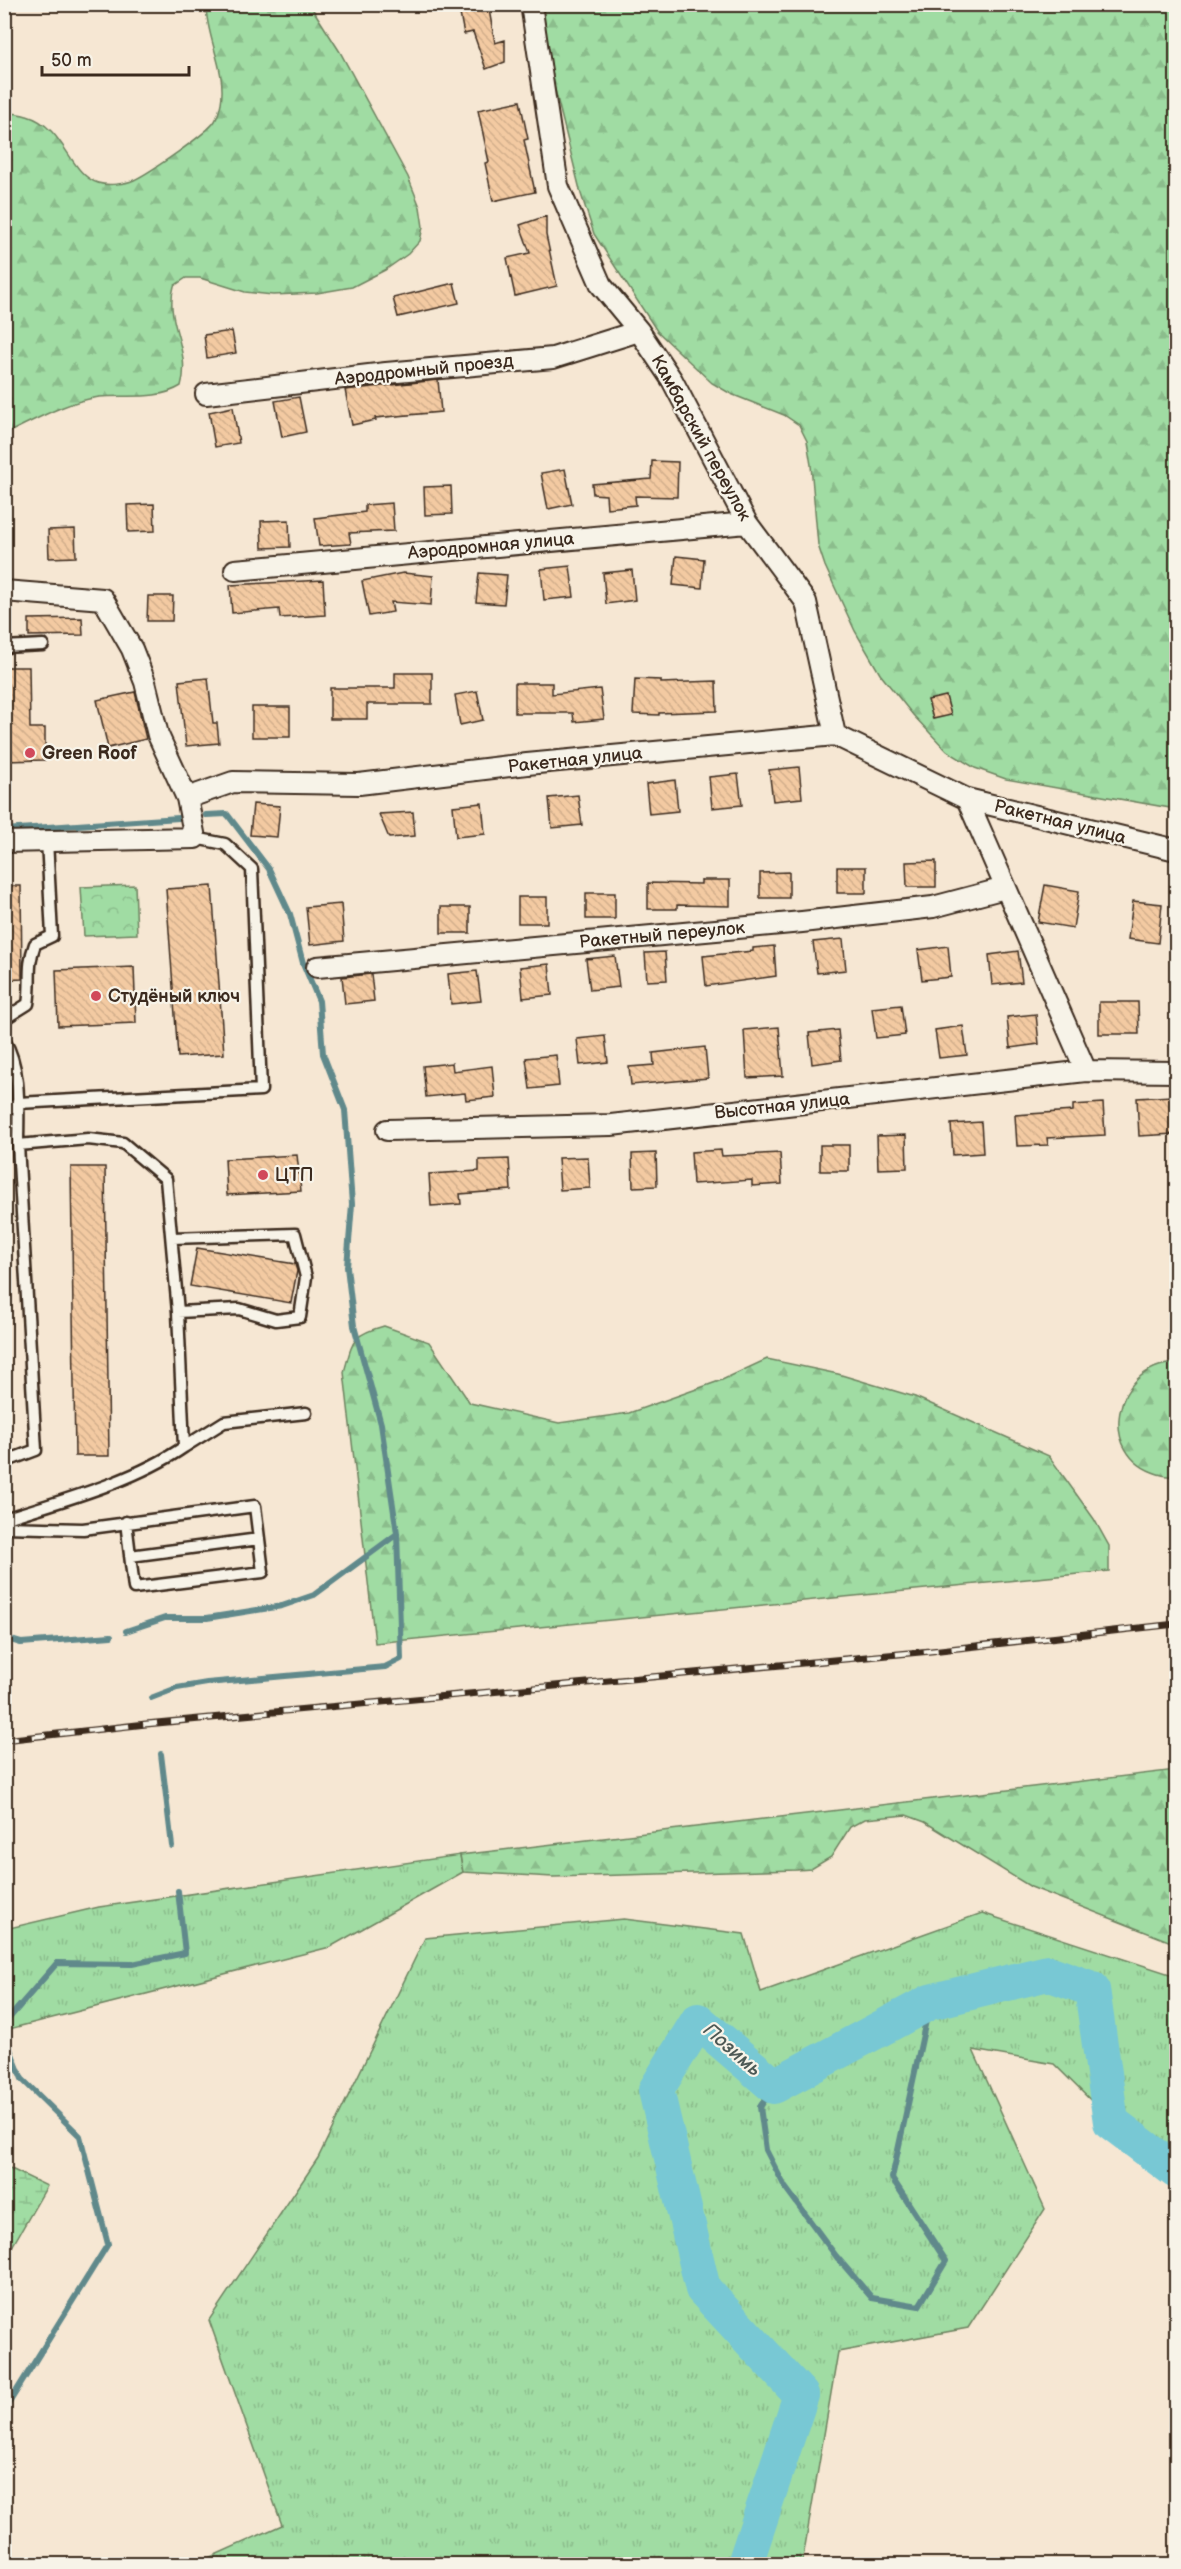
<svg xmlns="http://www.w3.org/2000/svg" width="1181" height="2569" font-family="'Balsamiq Sans',sans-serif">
<defs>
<pattern id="grass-tufts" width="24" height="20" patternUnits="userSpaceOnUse" patternTransform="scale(1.5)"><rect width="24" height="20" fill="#a0dca3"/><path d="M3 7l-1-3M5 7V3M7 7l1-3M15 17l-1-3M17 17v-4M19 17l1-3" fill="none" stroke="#8bbd8c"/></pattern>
<pattern id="forest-firs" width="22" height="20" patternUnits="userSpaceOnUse" patternTransform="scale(1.5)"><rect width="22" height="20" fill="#a0dca3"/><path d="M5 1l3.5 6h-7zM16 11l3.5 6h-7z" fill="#8bbd8c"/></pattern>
<pattern id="wetland-marsh" width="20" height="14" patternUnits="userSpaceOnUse" patternTransform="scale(1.5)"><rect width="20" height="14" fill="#a0dca3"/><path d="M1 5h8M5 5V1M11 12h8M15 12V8" fill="none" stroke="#8bbd8c"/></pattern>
<pattern id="park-crowns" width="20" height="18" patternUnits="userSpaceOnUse" patternTransform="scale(1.5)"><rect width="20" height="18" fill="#a0dca3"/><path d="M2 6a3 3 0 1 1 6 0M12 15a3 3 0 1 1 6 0" fill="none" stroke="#8bbd8c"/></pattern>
<pattern id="building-back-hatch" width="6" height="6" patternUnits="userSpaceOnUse" patternTransform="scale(1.5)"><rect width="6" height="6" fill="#f3caa2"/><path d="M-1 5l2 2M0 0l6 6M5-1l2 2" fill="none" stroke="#d1ae8b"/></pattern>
</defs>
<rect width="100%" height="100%" fill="#f6e7d3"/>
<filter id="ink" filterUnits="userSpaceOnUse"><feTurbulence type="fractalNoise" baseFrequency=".0167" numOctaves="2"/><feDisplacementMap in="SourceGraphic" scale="12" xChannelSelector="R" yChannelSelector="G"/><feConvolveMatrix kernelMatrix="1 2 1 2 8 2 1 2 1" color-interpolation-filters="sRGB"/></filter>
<g filter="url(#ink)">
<!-- grass -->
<path fill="url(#grass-tufts)" stroke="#6e8360" stroke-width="1.5" d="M460 1855 463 1872 330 1947 5 2030V1929L99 1907Z
M982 1913 1176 1976V2185L1054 2064 973 2050 1045 2209 968 2328 838 2352 802 2564H195L282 2525 209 2320 318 2158 425 1938 624 1919 744 1934 761 1992Z"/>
<!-- forest -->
<path fill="url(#forest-firs)" stroke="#6e8360" stroke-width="1.5" d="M310 5 340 52 408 177 420 207 423 227 420 241 408 254 385 270 352 287 317 293 273 295 245 292 200 278H186L174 286C164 322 192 349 181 386 157 401 126 394 99 397 65 402 35 420 5 434L4 209 11 190 5 172V115C12 112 19 114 27 116 65 127 69 174 98 183 108 186 125 184 134 180 149 173 208 133 215 121 218 116 220 108 221 103 227 70 206 38 206 5Z
M534 5H1176V809L1006 779 975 768 947 751 913 715 880 674 855 631 825 566 818 545 811 465 807 441 799 425 784 415 731 394 712 383 657 331 594 234 581 194Z
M384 1326 429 1342 470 1403 559 1423 629 1413 722 1380 767 1359 838 1374 915 1397 1049 1456 1094 1519 1109 1546V1571L375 1643 344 1372C353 1341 351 1335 384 1326Z
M1176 1363V1477C1171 1476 1164 1476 1158 1474 1096 1456 1112 1366 1176 1363Z
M1176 1770V1944L1031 1887 925 1822 906 1815 865 1819 850 1827 831 1857 811 1869 797 1870 553 1877 463 1872 460 1855Z"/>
<!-- wetland -->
<path fill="url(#wetland-marsh)" stroke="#6e8360" stroke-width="1.5" d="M5 2166 47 2186 5 2259Z"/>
<!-- park -->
<path fill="url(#park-crowns)" stroke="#6e8360" stroke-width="1.5" d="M135 885 137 934 84 936 81 887Z"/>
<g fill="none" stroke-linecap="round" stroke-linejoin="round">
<!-- stream -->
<path stroke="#60898b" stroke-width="6" d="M4 830 179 818
M126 1631 165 1618H207L282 1606 314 1595 397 1534
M4 1638 21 1643 111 1636
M151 1698 177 1688 207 1683 385 1667 401 1659 397 1533 381 1424 354 1326 347 1267 352 1204 345 1110 323 1054 319 1001 303 963 290 914 269 869 227 814 206 815
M161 1754 172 1846
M4 2024 57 1963 132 1964 185 1953 178 1891
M4 2034 22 2079 80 2136 108 2244 4 2411
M774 2086 760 2107 766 2150 785 2187 836 2256 872 2298 919 2306 946 2261 892 2178 930 2002"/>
<!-- river -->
<path stroke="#78c8d4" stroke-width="36" d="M745 2564 801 2395 703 2289 656 2090 698 2021 774 2086 930 2002 1048 1973 1092 1989 1111 2122 1176 2171"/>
</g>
<!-- building -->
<path fill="url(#building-back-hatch)" stroke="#3b2a1e" stroke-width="1.5" d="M458 4H488L495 43 505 40V62L486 69 473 32 464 34Z
M520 101 528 139 524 140 535 192 493 201 485 163 489 162 478 110Z
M546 216V235L557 286 515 296 507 258 530 253 520 225Z
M454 283 459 303 398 317 393 298Z
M232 331 236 353 207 358 204 335Z
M438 380 441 412 375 418 376 420 352 425 345 390Z
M299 397 306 432 282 437 275 401Z
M233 407 239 443 215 447 209 412Z
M652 461 678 462 677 497 635 496 636 505 607 508 606 495 593 494 592 484 651 479Z
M565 469 572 504 548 509 541 473Z
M451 486 452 514 425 515 424 487Z
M392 503 394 531 349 533 351 544 319 546 315 518 365 512V505Z
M154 504 155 531 128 532 127 505Z
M289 520 290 547 262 548 261 521Z
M75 529 76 557 49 558 48 530Z
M676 556 704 559 702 588 673 585Z
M570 566 574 597 544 600 541 569Z
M632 570 635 600 606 604 603 573Z
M403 573 433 576 431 605 391 602 393 612 369 616 362 581Z
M479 573 507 575 504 604 476 602Z
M323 580 325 615 280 618 279 609 232 613 230 585Z
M148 596H173L172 621H147Z
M82 618 83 635 29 636V619Z
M4 667H29L30 728H45V760L4 761Z
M395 673H432V704H367V719H330V688H395Z
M208 678 213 723H217L219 743 186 746 179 681Z
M635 679 661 680V683L716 681 717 711 659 713V715L633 714Z
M515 683H552V694L600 689 604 719 574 722 573 713H515Z
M477 691 483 720 460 725 455 695Z
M135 692 146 739 108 748 97 700Z
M946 696 951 715 933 719 928 700Z
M252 707H290V737H252Z
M799 767 802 798 773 801 769 770Z
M738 774 742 805 712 808 709 777Z
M675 780 678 811 649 814 646 784Z
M578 795 582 825 552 828 549 798Z
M482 803 485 834 456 837 453 806Z
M253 804 280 806 277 837 250 835Z
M413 812 415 836 389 838 379 814Z
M936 861V887H907L906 862Z
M837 867H866V893H837Z
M789 872V898H760V873Z
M701 880H730V906L677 905V909H648V883L701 884Z
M1045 885 1079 891 1073 928 1038 922Z
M4 886H21L22 979 4 980Z
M212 886 224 1054 178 1057 166 889Z
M586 893H615V919H586Z
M518 897H547V923H518Z
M1133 901 1162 904 1158 943 1128 939Z
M341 904 344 941 310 945 306 907Z
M441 907H470V933H441Z
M843 939 846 970 817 973 813 942Z
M774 946 776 976 706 986 703 956 753 951V948Z
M948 946 951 977 922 980 918 950Z
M1018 951 1022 982 992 985 989 955Z
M665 952 667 980 647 981 645 953Z
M615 956 619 987 590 990 586 959Z
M549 964 552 995 523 998 520 967Z
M134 967 136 1023 58 1026 56 970Z
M477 971 481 1001 451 1004 448 974Z
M371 974 374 1001 345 1004 342 977Z
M1099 1002H1138L1139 1034H1099Z
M901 1005 905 1035 876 1038 872 1008Z
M1036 1014 1039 1044 1010 1048 1007 1017Z
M963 1026 967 1055 939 1058 935 1030Z
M779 1027 783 1076 747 1078 744 1030Z
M838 1030 841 1060 812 1064 809 1033Z
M605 1036 608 1062 580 1065 577 1039Z
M705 1047 708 1078 631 1085 629 1067 654 1065 653 1053Z
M556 1055 559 1086 530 1089 526 1058Z
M452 1063 453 1071 492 1066 495 1097 466 1100 465 1093 426 1097 423 1066Z
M1172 1096 1174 1134 1139 1136 1137 1098Z
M1103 1103 1105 1135 1047 1138 1048 1145 1017 1146 1015 1115 1073 1111V1105Z
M981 1122 983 1153 953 1155 951 1124Z
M906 1135 907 1168 878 1169 877 1136Z
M820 1145H849V1171H820Z
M721 1150 722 1156 780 1153 782 1184 752 1186V1180L693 1184 691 1152Z
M656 1153 657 1186 633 1187 632 1154Z
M297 1155 301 1191 227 1195 225 1159Z
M588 1157 590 1188 560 1190 558 1158Z
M509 1159 511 1190 460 1194 461 1204 431 1206 429 1174 479 1171V1160Z
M71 1167H105L109 1456H75Z
M197 1248 295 1264 297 1271 291 1303 190 1286Z"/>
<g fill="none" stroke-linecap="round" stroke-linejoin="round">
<defs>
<path id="service" d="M4 647 43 645
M4 1019 28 1004C32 980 26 968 35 944L52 936 47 840
M4 1040C22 1069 18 1112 18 1145L36 1450 4 1462
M4 1112 18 1103 261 1090 252 869 225 844 195 838
M172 1238 295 1234 306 1277 300 1317 276 1320 239 1309 178 1312
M184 1447 224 1422 306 1413
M4 1519C63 1500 133 1482 184 1447L178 1312 166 1179 123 1143 88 1139 18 1145
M4 1527 83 1529 255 1506 263 1572 134 1588 126 1522
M130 1556 259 1539"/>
<path id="minor" d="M531 4 558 186 601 285 639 331 672 380 747 523 806 602 835 735
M206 394 386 373 553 358 639 331
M235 570 747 523
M4 591 103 599 132 649 145 682 158 735 187 798
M967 799 1086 1071
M4 842 195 838 187 798 233 782 359 784 527 764 835 735 967 799 1176 850
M317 967 802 922 933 907 1005 888
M387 1130 611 1125 1086 1071 1176 1072"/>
</defs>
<!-- service casing -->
<use href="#service" stroke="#3b2a1e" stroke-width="15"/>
<!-- minor casing -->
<use href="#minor" stroke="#3b2a1e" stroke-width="24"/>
<!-- service -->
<use href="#service" stroke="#f7f3e8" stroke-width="10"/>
<!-- minor -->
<use href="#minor" stroke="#f7f3e8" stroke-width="20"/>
<defs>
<path id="rail" d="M4 1740 146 1724 931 1651 1176 1624"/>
</defs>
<!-- rail casing -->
<use href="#rail" stroke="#3b2a1e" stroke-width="7"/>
<!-- rail -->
<use href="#rail" stroke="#f7f3e8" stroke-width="4.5" stroke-dasharray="14" stroke-linecap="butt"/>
</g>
</g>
<!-- markers -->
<g fill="#d1495b" stroke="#f7f3e8" stroke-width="2">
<circle cx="30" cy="753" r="6"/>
<circle cx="96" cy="996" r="6"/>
<circle cx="263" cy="1175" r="6"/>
</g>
<g text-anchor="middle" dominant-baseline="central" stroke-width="4.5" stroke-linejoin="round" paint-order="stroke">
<!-- street labels -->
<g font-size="18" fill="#3b2a1e" stroke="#f7f3e8">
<text transform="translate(424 370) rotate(-6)">Аэродромный проезд</text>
<text transform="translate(701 438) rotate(61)">Камбарский переулок</text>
<text transform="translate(491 546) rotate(-5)">Аэродромная улица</text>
<text transform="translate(575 760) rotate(-6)">Ракетная улица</text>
<text transform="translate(1060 822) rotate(14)">Ракетная улица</text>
<text transform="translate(662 935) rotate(-5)">Ракетный переулок</text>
<text transform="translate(782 1106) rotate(-6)">Высотная улица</text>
</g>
<!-- poi labels -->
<g font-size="18" font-weight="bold" fill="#3b2a1e" stroke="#f7f3e8" text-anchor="start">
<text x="42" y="753">Green Roof</text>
<text x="108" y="996">Студёный ключ</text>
<text x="275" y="1175">ЦТП</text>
</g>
<!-- water labels -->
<g font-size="20" font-style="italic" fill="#4d5955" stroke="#f7f3e8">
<text transform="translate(732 2050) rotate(41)">Позимь</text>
</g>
</g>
<!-- margin -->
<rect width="1181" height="2569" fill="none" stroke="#f7f3e8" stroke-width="24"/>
<rect x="12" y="12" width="1157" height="2545" fill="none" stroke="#3b2a1e" stroke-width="2" filter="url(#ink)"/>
<!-- scale -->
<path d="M42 66v9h147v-9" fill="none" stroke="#3b2a1e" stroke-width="3"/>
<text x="51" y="66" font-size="18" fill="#3b2a1e" stroke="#f7f3e8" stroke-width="4.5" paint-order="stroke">50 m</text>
</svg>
